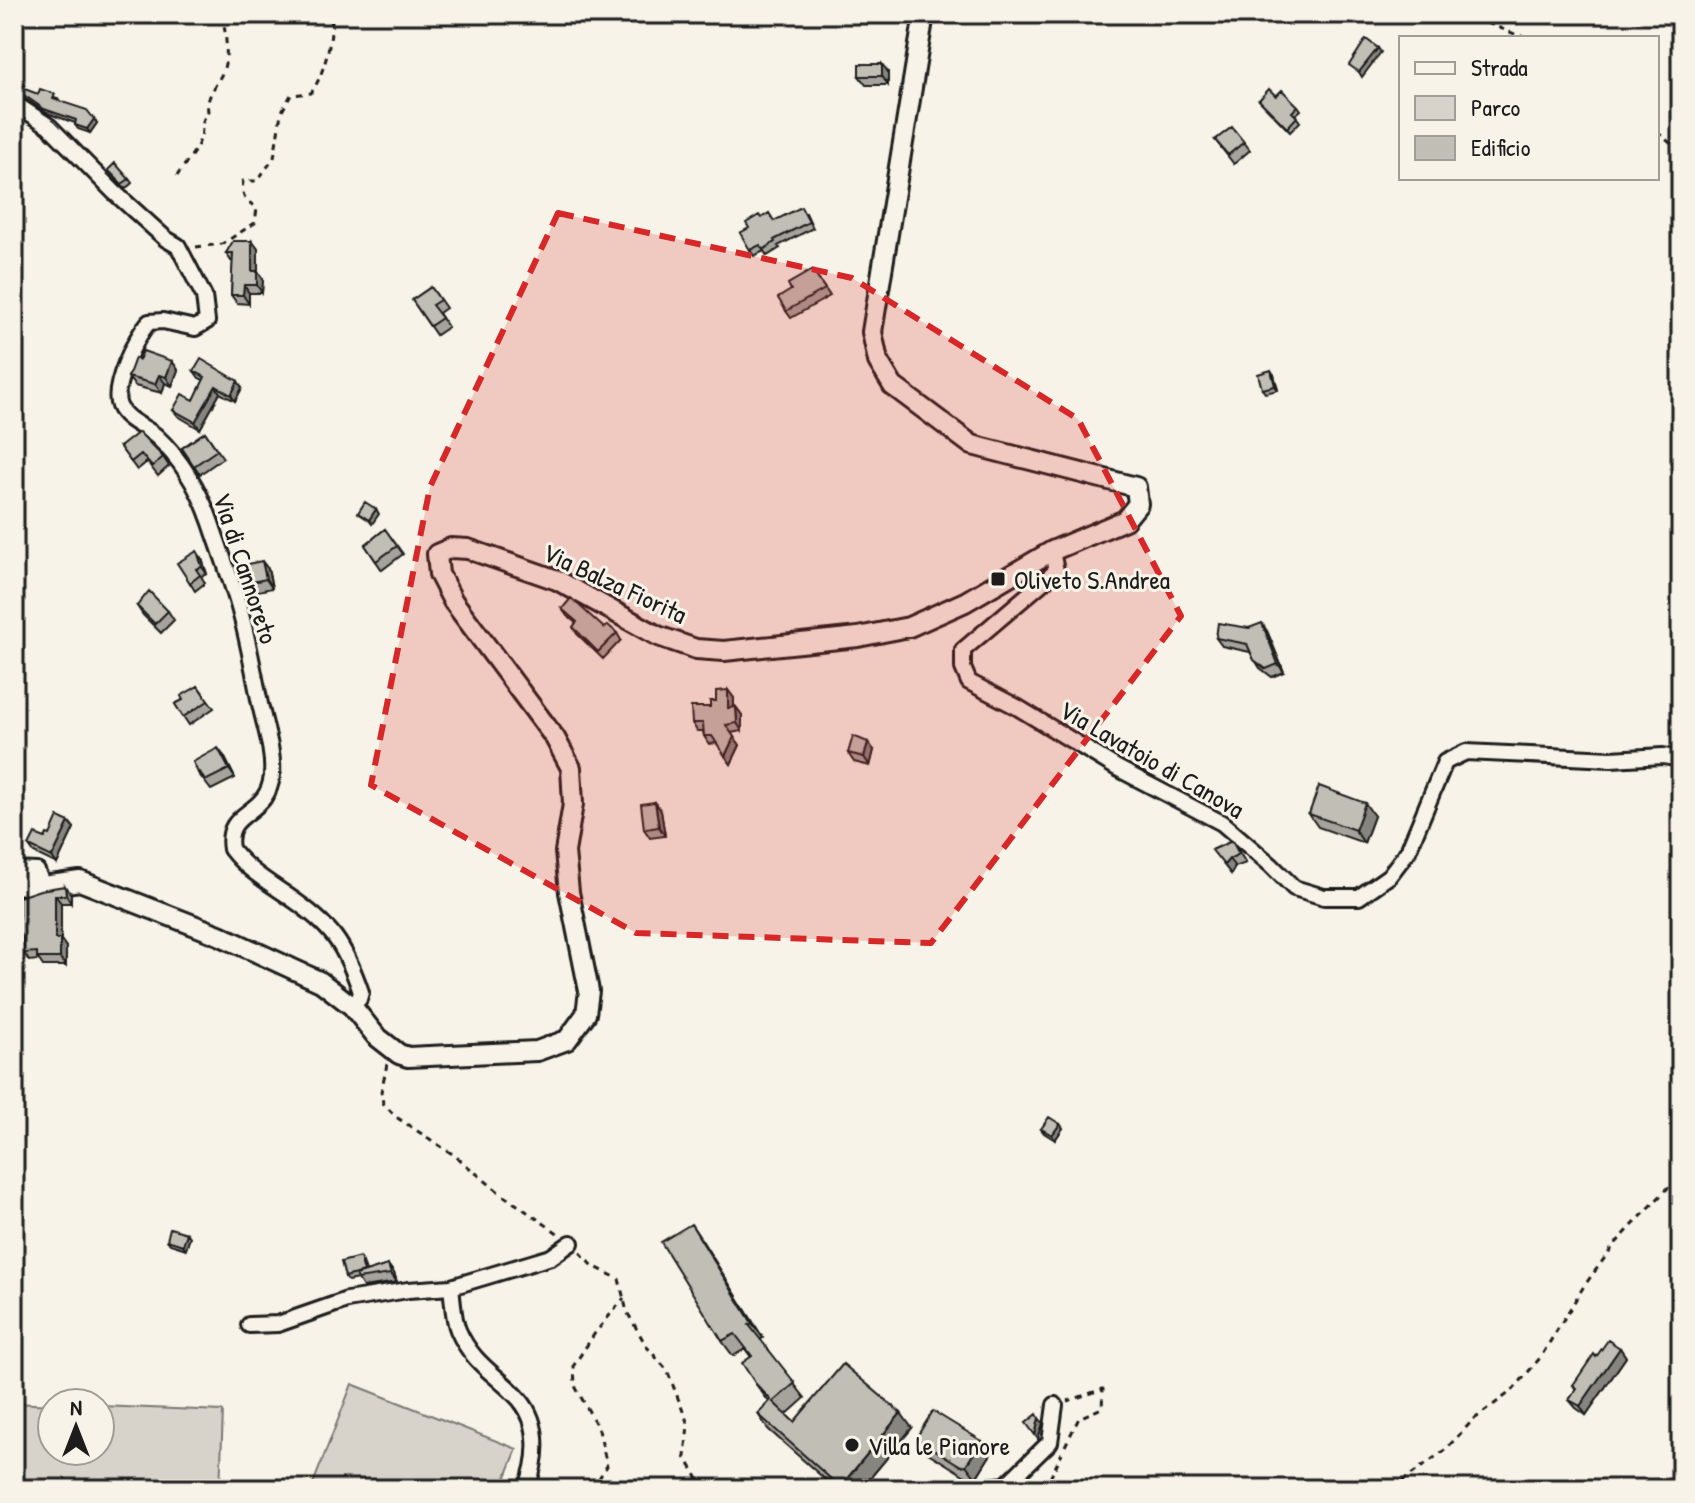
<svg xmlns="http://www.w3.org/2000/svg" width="1695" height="1503" font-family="'Patrick Hand',sans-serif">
<rect width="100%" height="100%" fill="#f7f3e8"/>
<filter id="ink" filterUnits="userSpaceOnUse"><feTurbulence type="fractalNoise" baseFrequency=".0125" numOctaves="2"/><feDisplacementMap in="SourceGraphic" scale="16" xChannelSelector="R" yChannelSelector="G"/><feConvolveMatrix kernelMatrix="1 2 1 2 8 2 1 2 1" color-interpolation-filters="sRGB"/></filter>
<g filter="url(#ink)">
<!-- green -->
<path fill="#d7d3cb" stroke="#7a7874" stroke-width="2" d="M352 1384 517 1449 501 1489H311Z
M14 1403 52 1405V1451H100V1406L223 1411 220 1489H14Z"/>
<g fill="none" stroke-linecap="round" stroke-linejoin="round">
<defs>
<path id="minor" d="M14 103 49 126 114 192 166 239 178 246 204 296 207 321 195 328 163 321 149 322C136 337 111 387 119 406 125 420 145 427 156 436 181 459 200 491 211 523 221 553 233 584 241 615 249 644 254 674 260 704 265 727 274 752 272 775 268 818 224 808 231 849 246 869 268 882 288 896 332 926 344 943 361 992L359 999 352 1006
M1052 551 1056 571 963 650V668L969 682 1017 707 1117 768 1222 823 1271 865 1294 888 1324 897H1359L1389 876 1408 851 1445 762 1466 752 1611 759 1663 756 1681 759
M14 870 37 871 43 886
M451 1287C453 1301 453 1318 458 1330 473 1365 498 1375 520 1400 541 1425 538 1461 526 1489
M249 1325 278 1324 347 1300 408 1290 451 1287 551 1257 571 1243
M970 1489 1006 1485 1050 1442 1055 1405"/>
<path id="tertiary" d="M14 884 43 886 80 881 219 935 321 982 352 1006 376 1036 399 1054 408 1057 537 1051 567 1040 586 1014 589 991 569 892 565 852 573 804 571 768 555 738 453 601 439 574 437 554 451 548 468 549 557 580 658 636 696 649 724 651 858 637 909 627 965 602 1052 551 1125 520 1138 504 1136 487 972 445 893 386 878 361 872 332 924 14"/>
</defs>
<!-- minor casing -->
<use href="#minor" stroke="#1c1c1c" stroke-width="20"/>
<!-- tertiary casing -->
<use href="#tertiary" stroke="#1c1c1c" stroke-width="24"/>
<!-- path -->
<path stroke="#1c1c1c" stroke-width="3" stroke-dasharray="6 6" stroke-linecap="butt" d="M1465 14 1517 35 1532 38
M1657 132 1681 152
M177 176C184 165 194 154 199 142 205 129 198 127 208 111 205 95 220 82 224 68 229 50 225 31 222 14
M196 247 222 244 255 223 257 208C245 200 241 196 243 181H257L274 158 281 113 291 95 311 93C324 75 334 36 331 14
M387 1064 381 1092 383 1103 396 1117 454 1155 500 1193 559 1234
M580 1252 593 1266 619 1279 627 1312 647 1347 667 1370 688 1424 685 1457 704 1489
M1065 1446 1079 1418 1102 1408 1103 1389 1068 1401
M592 1489 607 1466 599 1430 575 1386 574 1365 595 1333 624 1298
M1045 1489 1062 1453
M1392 1489 1446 1449 1473 1420 1513 1390 1540 1358 1584 1286 1615 1244 1681 1174"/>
<!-- minor -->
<use href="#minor" stroke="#f7f3e8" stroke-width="14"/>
<!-- tertiary -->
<use href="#tertiary" stroke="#f7f3e8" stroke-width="18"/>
</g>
<!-- wall -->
<path fill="#a5a39c" stroke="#1c1c1c" stroke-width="2" d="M888 72V85H866L859 76Z
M18 91 38 94 58 99 57 100 97 123 90 133 78 129 75 125V123L47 113 21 96Z
M1276 96 1298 106 1301 110 1295 115 1300 122 1290 132 1259 100Z
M1215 140 1244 142 1250 150 1234 164Z
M108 170 129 179 132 183 125 189Z
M806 213 813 228 778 246 780 248 767 256 764 251 754 256 750 250 749 228 761 218 774 221Z
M252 241 258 249V272L263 279 262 293H249V304L237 303 231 295 233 261H231L226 253Z
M812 270 830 296 791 318 786 311 791 290Z
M431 287 446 308 439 313 448 327 436 335 412 300Z
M139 360 172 361 178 370 172 386 165 383 162 393 135 386 128 377Z
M194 371 242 388 235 401 220 393 200 429 178 416 173 410 194 400 204 380 199 378Z
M1274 375 1278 390 1265 393 1262 389Z
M205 432 223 458 200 474 182 448Z
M120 447 163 457 169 466 158 476 147 462 137 470Z
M385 529 403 554 382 570 365 545Z
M202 559 207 574 201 576 205 583 195 591 190 583Z
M268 569 272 588 254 592 248 583Z
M137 606 168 611 174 620 161 633 143 615Z
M562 609 604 628 617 633 621 640 603 659 577 634 573 627 576 623 567 616Z
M1267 631 1284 672 1272 677 1260 668 1250 652 1222 646 1216 638Z
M198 686 214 708 189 725 175 704 183 700Z
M728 690 734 698V708L736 707 742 715V731L731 733 740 745 731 764 717 743 709 744 704 736 703 731H697L692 723Z
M874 750 870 766 854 762 848 753Z
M224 756 235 778 211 790 198 773Z
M655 802 661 811 665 836 650 838 644 829Z
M1309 814 1374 816 1364 843 1318 827Z
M69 822 74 828 57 864 34 853 29 846 45 838Z
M1232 841 1246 863 1235 867 1231 874 1212 850Z
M71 894V903H61V940L66 947V966H43L39 960 29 961 24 953 23 939 19 897Z
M1060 1124 1063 1128 1055 1140 1044 1133 1041 1129Z
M187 1233 190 1237 186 1249 170 1244 167 1240Z
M701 1239 763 1338 760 1340 805 1398 786 1415 794 1422 912 1428 861 1489H836L768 1429 758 1414 769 1402 755 1383 751 1357 745 1349 733 1356 722 1341Z
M363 1262 366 1272 388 1265 394 1273 397 1282 363 1287 358 1279 348 1281 345 1277Z
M1620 1348 1626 1357 1586 1415 1576 1408 1569 1400 1576 1390 1573 1385Z
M916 1438 982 1441 991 1454 976 1478 970 1479 925 1451Z"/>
<!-- shaded-wall -->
<path fill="#86857f" stroke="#1c1c1c" stroke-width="2" d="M1378 48 1381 52 1362 77 1359 72Z
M882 64 888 72V85L882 76Z
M14 111 19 118 14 136Z
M94 119 97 123 90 133 87 129Z
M20 186 23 190 17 209 14 205Z
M252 241 258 249V272L263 279 262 293 257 285 252 271Z
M244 285 249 293V304L243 295Z
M172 361 178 370 172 386 166 377Z
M1271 370 1274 375 1278 390 1275 386Z
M159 375 165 383 162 393 155 384Z
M238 381 242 388 235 401 231 395Z
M216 386 220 393 200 429 195 422Z
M376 509 379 514 372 524 369 520Z
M197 551 202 559 207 574 202 567Z
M262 561 268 569 272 588 266 579Z
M1262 623 1267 631 1284 672 1278 664Z
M728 690 734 698V716L728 708Z
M736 707 742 715V731L737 723Z
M734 737 740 745 731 764 725 756Z
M868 742 874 750 870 766 864 757Z
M218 748 224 756 235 778 229 769Z
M655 802 661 811 665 836 659 827Z
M1365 803 1374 816 1364 843 1355 830Z
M69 822 74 828 57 864 52 857Z
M1229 859 1235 867 1231 874 1224 865Z
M65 886 71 894V903L66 895Z
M55 895 61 903V940L66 947V966L60 958 55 939Z
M1060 1124 1063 1128 1055 1140 1052 1135Z
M691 1224 701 1239 763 1338 752 1323Z
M187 1233 190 1237 186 1249 183 1245Z
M388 1265 394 1273 397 1282 391 1274Z
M1620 1348 1626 1357 1586 1415 1580 1406Z
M901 1413 912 1428 861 1489H842L840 1487Z
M1039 1418 1043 1423 1038 1439 1035 1435Z
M982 1441 991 1454 976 1478 966 1465Z"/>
<!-- building -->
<path fill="#c0beb5" stroke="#1c1c1c" stroke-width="2" d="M1366 39 1378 48 1359 72 1349 65Z
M859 64H882V76H859Z
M19 87 38 94 40 89 55 94 53 99 87 110 94 119 87 129 75 125 76 120 44 109 18 91Z
M1269 89 1276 96 1282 90 1298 106 1292 112 1297 117 1287 128 1259 100Z
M1232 127 1244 142 1228 155 1215 140Z
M115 163 129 179 122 184 108 170Z
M14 183 20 186 14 205Z
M801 207 809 222 774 240 775 242 763 250 760 245 750 250 740 233 749 228 746 223 759 215 761 218 769 213 774 221Z
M233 241H252V271H257V285H244L243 295H231L233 253H226Z
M812 270 825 289 786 311 778 298 791 290 788 284Z
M431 287 440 300 432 305 442 318 430 326 412 300Z
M143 351 172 361 166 377 159 375 155 384 128 377 135 358 139 360Z
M201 359 238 381 231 395 216 386 195 422 173 410 182 394 194 400 205 377 194 371Z
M1271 370 1275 386 1262 389 1258 374Z
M139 432 163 457 152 467 141 454 131 462 120 447Z
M205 432 217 450 194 466 182 448Z
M365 502 376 509 369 520 358 513Z
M385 529 397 546 376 561 365 545Z
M197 551 202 567 196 569 200 575 190 583 177 563Z
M262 561 266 579 248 583 243 565Z
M149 591 168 611 155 624 137 606Z
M571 598 604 628 608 625 617 633 598 652 573 627 577 622 562 609Z
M1218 623 1249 628 1262 623 1278 664 1266 669 1254 660 1247 644 1216 638Z
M198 686 208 701 183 717 175 704 183 700 181 696Z
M728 690V708L736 707 737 723 726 725 734 737 725 756 712 736H704L703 723H692L691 707H710V701H716V691Z
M853 736 868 742 864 757 848 753Z
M218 748 229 769 205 781 200 772 198 773 193 762Z
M1319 786 1365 803 1355 830 1309 814Z
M655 802 659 827 644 829 641 804Z
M58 817 69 822 52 857 29 846 35 834 45 838 47 834 50 835Z
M1232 841 1239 854 1229 859 1224 865 1212 850Z
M65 886 66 895H55V939H60V958H37V952L24 953 23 939 19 932V897L40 890Z
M1049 1117 1060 1124 1052 1135 1041 1129Z
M691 1224 752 1323 749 1325 795 1383 773 1402 794 1422 843 1364 901 1413 840 1487 758 1414 771 1400 755 1383 742 1363 752 1356 735 1334 722 1341 661 1242Z
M170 1228 187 1233 183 1245 167 1240Z
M360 1257 364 1272 345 1277 341 1262Z
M388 1265 391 1274 358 1279 356 1275Z
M1608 1340 1620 1348 1580 1406 1569 1400 1577 1388 1573 1385 1594 1354 1596 1357Z
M933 1411 982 1441 966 1465 961 1466 916 1438Z
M1037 1414 1039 1418 1035 1435 1026 1423Z"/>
</g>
<!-- marked area -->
<path fill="#d62828" fill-opacity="0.2" stroke="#d62828" stroke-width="6" stroke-dasharray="16 10" stroke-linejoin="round" d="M558 213 852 278 1078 419 1181 616 931 943 636 933 371 785 430 487Z"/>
<!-- markers -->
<g fill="#1c1c1c" stroke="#f7f3e8" stroke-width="3">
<rect x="990" y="571" width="16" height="16" rx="4"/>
<circle cx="852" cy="1445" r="8"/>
</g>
<g text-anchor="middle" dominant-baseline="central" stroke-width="6" stroke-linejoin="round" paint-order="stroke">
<!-- street labels -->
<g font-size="26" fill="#1c1c1c" stroke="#f7f3e8">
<text transform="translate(246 568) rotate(72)">Via di Cannoreto</text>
<text transform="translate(615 583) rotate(25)">Via Balza Fiorita</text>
<text transform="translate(1152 759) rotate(30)">Via Lavatoio di Canova</text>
</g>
<!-- poi labels -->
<g font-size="26" fill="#1c1c1c" stroke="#f7f3e8" text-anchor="start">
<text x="1014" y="579">Oliveto S.Andrea</text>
<text x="868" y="1445">Villa le Pianore</text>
</g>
</g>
<!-- margin -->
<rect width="1695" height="1503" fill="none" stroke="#f7f3e8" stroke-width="48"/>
<rect x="24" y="24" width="1647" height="1455" fill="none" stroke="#1c1c1c" stroke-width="3" filter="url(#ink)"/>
<!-- legend -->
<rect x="1399" y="36" width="260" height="144" fill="#f7f3e8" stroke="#9f9d96" stroke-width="2"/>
<rect x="1415" y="62" width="40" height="12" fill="#f7f3e8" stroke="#9f9d96" stroke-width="2"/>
<text x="1471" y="76" font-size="24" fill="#1c1c1c">Strada</text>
<rect x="1415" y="96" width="40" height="24" fill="#d7d3cb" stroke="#9f9d96" stroke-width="2"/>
<text x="1471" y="116" font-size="24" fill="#1c1c1c">Parco</text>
<rect x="1415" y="136" width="40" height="24" fill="#c0beb5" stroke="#9f9d96" stroke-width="2"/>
<text x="1471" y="156" font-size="24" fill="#1c1c1c">Edificio</text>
<!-- north arrow -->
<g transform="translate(76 1427)"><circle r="38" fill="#f7f3e8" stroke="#9f9d96" stroke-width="2"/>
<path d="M0-6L14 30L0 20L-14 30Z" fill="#1c1c1c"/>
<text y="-12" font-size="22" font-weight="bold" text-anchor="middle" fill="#1c1c1c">N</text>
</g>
</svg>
